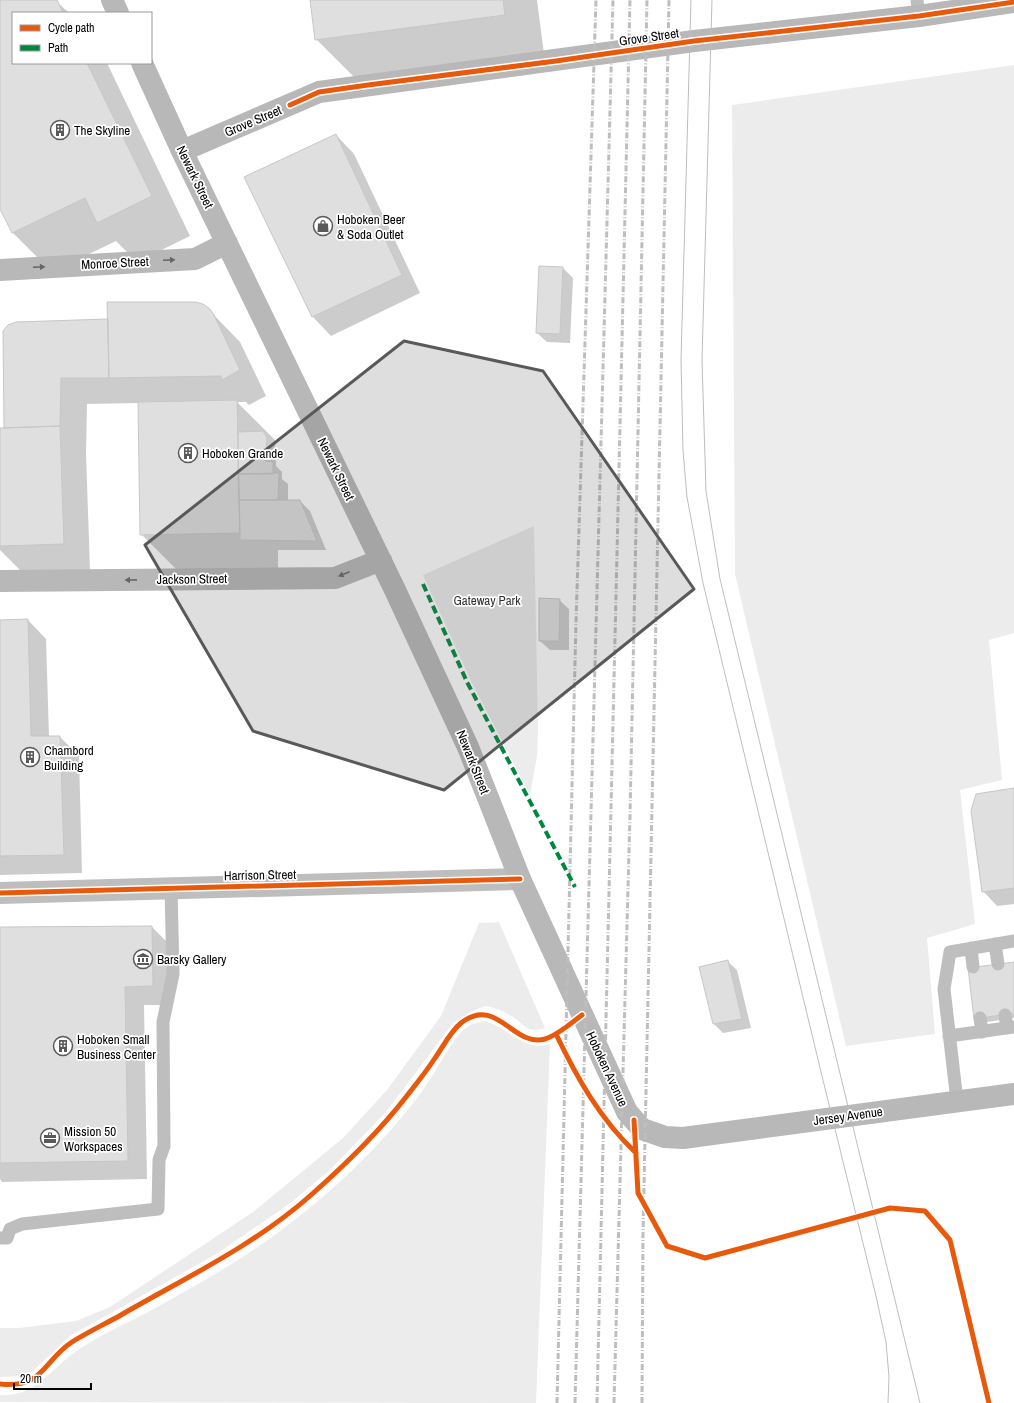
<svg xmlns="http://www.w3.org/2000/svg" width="1014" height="1403" font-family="'Archivo Narrow',sans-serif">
<rect width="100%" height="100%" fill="#fff"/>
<!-- green -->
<path fill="#ececec" d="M1014 65V633L989 640 1002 780 960 790 975 924 927 938 935 1034 846 1046 735 574 732 105Z
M534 526 538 729 537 756 530 795 471 681 423 575Z
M499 922 545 1028C526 1034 527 1026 513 1017 505 1012 496 1008 486 1006L472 1011 453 1023 386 1112 330 1170 289 1204 218 1253 70 1336 32 1372 21 1376 0 1377V1328H19L76 1321 110 1307 253 1212 343 1138 387 1090 441 1016 479 923Z
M483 1021C508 1025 522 1053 550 1044L536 1403 0 1402V1395C36 1398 53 1365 81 1348 102 1334 127 1323 150 1311 193 1287 237 1263 276 1234 328 1196 378 1149 417 1098 433 1078 444 1053 460 1033L470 1025Z"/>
<!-- shadow -->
<path fill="#0003" d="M0 0 56 1 69 13H13V63H107L190 236 137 262 116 241 52 272 13 233 0 206Z
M311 0H537L544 54 355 78 316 39Z
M336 135 354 154 420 293 331 336 313 317 245 177Z
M540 267 563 268 573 278 570 343 547 342 537 333Z
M209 310 240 342 266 396 249 405 246 402H237L275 440 276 466 282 472V479L288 484V501H300L310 511 326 550H278V572L180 573 141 534 139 403 87 404 86 453 90 570 22 572 0 550V429L5 428 109 320Z
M559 600 569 609V650H550L540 641Z
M28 620 46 639 49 737H60L79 756 82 873 0 875V621Z
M1014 789V904L997 906 983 891Z
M152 927 171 946V1005H144L147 1179 2 1182 0 1179V928Z
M727 961 737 970 751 1028 723 1033 713 1023Z
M1014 962V1018L980 1023Z"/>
<!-- building -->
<path fill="#dfdfdf" stroke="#c7c7c7" d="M0 0H57L63 13H13V63H87L152 196 97 223 85 198 12 233 0 209Z
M310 0H503L505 15 315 40Z
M336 134 402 275 312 317 244 177Z
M539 266 563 267 560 334 536 333Z
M107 302H195L203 304 210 309 214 315 240 370 222 380 221 376 109 378Z
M108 319 109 378H61L60 426 4 428 3 331 8 325 16 322Z
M237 400 240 533 140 535 138 402Z
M60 426 64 544 0 546V428Z
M263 431 267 438 265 461 273 462V474H238V432Z
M279 473 278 500H239L238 474Z
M239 500H300L317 541 240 540Z
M539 598 560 599 559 641H539Z
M28 619 31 736H60L64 855 0 856V620Z
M1014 788V888L982 892 971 811 976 794Z
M152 926 153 986 125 987 128 1161 0 1163V927Z
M728 960 742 1019 713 1024 699 967Z
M1014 962V1013L974 1019 968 968Z"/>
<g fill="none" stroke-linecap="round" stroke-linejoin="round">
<!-- lane -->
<path stroke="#bebebe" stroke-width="13" d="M917 0 919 16
M995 944 998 964
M971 948 973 967
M1005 1015 1007 1028
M980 1018 982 1032
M949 1036 1014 1027
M957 1101 944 989 950 952 1014 941
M0 1238H7L10 1229 22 1224 158 1209 159 1160 164 1146 163 1022 173 974 171 889"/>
<!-- street -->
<path stroke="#bebebe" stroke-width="22" d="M0 893 520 879"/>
<!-- secondary -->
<path stroke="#b8b8b8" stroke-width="22" d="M112 0 118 13
M142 63 182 151 395 590 468 747 520 879 627 1112 642 1129 665 1137 683 1138 1014 1094
M182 151 319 92 694 41 919 16 1014 2
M0 270 195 259 227 243
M0 581 335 578 381 560"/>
<!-- tram -->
<path stroke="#bebebe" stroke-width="1" d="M691 0 681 360 683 451 687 497 703 583 822 1076 876 1296 886 1342 889 1377 888 1403
M712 0 702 360 706 491 720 579 920 1403"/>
<!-- rail -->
<path stroke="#bebebe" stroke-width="3" stroke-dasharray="6 2 1 2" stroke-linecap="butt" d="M557 1403 576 622 596 0
M575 1403 613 0
M597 1403 630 0
M614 1403 630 815 647 0
M642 1403 643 1234 669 0"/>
<!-- quiet -->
<path stroke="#00873e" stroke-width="4" stroke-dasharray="8 4" stroke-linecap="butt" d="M423 584 467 682 575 887"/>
<defs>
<path id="cycleway" d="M290 105 319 92 368 85 556 61 694 41 919 16 1014 2
M0 893 520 879
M556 1034C577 1078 600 1119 636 1153
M634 1120 638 1193 667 1246 705 1258 890 1208 925 1211 950 1240 989 1403
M0 1384C43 1389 43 1361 72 1342 88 1332 105 1324 121 1315 185 1278 255 1245 311 1195 345 1165 378 1133 406 1097 416 1084 426 1072 435 1058 443 1047 450 1032 461 1023 497 995 513 1048 545 1039 558 1035 571 1023 582 1015"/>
</defs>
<!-- cycleway casing -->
<use href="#cycleway" stroke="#fff" stroke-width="8"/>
<!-- cycleway -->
<use href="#cycleway" stroke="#e8590c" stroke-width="5"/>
</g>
<!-- one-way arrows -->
<defs><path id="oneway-solid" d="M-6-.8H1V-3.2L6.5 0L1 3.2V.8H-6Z"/></defs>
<g fill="#656565">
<use href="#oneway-solid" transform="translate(169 260) rotate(-3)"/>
<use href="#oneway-solid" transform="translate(39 267) rotate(-3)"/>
<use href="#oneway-solid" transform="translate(344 574) rotate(158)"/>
<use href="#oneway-solid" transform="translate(131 580) rotate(179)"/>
</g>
<!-- marked area -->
<path fill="#595959" fill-opacity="0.2" stroke="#595959" stroke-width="3" stroke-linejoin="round" d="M404 341 543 371 694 589 444 790 253 731 145 545Z"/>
<!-- icons -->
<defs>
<symbol id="building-ring" viewBox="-11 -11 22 22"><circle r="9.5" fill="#fff" stroke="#595959" stroke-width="1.5"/><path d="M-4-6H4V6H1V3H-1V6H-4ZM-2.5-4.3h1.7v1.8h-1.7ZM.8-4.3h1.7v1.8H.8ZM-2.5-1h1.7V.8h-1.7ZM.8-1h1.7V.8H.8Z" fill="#595959"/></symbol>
<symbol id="shop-ring" viewBox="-11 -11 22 22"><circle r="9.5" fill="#fff" stroke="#595959" stroke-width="1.5"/><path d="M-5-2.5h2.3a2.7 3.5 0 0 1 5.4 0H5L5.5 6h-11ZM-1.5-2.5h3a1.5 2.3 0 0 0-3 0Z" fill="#595959"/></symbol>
<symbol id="museum-ring" viewBox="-11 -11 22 22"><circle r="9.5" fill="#fff" stroke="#595959" stroke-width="1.5"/><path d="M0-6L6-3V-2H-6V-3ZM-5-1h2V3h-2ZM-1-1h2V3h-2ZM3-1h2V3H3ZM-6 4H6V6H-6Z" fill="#595959"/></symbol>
<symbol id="office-ring" viewBox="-11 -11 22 22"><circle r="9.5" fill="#fff" stroke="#595959" stroke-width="1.5"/><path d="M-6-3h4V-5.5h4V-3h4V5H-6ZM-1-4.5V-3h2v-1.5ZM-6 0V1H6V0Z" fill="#595959"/></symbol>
</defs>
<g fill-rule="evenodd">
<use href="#building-ring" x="49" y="119" width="22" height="22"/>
<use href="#shop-ring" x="312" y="215" width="22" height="22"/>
<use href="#building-ring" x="177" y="442" width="22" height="22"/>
<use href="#building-ring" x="19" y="746" width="22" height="22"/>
<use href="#museum-ring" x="132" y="948" width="22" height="22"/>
<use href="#building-ring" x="52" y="1035" width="22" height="22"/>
<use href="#office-ring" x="39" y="1127" width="22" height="22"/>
</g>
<g text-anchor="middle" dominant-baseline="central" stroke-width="3.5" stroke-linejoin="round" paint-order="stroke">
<!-- street labels -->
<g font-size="13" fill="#000" stroke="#fff">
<text transform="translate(649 37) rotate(-8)">Grove Street</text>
<text transform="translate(253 121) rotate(-23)">Grove Street</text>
<text transform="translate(195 177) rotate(64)">Newark Street</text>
<text transform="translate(115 263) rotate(-3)">Monroe Street</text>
<text transform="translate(336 469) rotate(64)">Newark Street</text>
<text transform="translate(192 579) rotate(-1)">Jackson Street</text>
<text transform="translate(473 762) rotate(68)">Newark Street</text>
<text transform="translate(260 875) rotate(-1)">Harrison Street</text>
<text transform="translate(607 1069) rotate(65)">Hoboken Avenue</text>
<text transform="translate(848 1116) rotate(-8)">Jersey Avenue</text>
</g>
<!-- poi labels -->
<g font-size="13" fill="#000" stroke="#fff" text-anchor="start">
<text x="74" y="130">The Skyline</text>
<text x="337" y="219">Hoboken Beer<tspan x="337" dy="15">&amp; Soda Outlet</tspan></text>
<text x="202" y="453">Hoboken Grande</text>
<text x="44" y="750">Chambord<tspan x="44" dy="15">Building</tspan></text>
<text x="157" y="959">Barsky Gallery</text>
<text x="77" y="1039">Hoboken Small<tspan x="77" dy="15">Business Center</tspan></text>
<text x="64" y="1131">Mission 50<tspan x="64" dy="15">Workspaces</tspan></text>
</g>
<!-- park labels -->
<g font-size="13" fill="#333" stroke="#fff">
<text x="487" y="600">Gateway Park</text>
</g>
</g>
<!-- legend -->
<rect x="12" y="12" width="140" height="52" fill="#ffffff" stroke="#999999"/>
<rect x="20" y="25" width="20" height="6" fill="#e8590c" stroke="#999999"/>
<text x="48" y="32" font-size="12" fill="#000000">Cycle path</text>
<rect x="20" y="45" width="20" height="6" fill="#00873e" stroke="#999999"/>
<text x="48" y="52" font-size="12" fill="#000000">Path</text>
<!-- scale -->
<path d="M14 1383v6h77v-6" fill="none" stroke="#000000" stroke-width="2"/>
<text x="20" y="1383" font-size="12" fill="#000000" stroke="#ffffff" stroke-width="3" paint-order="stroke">20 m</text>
</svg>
